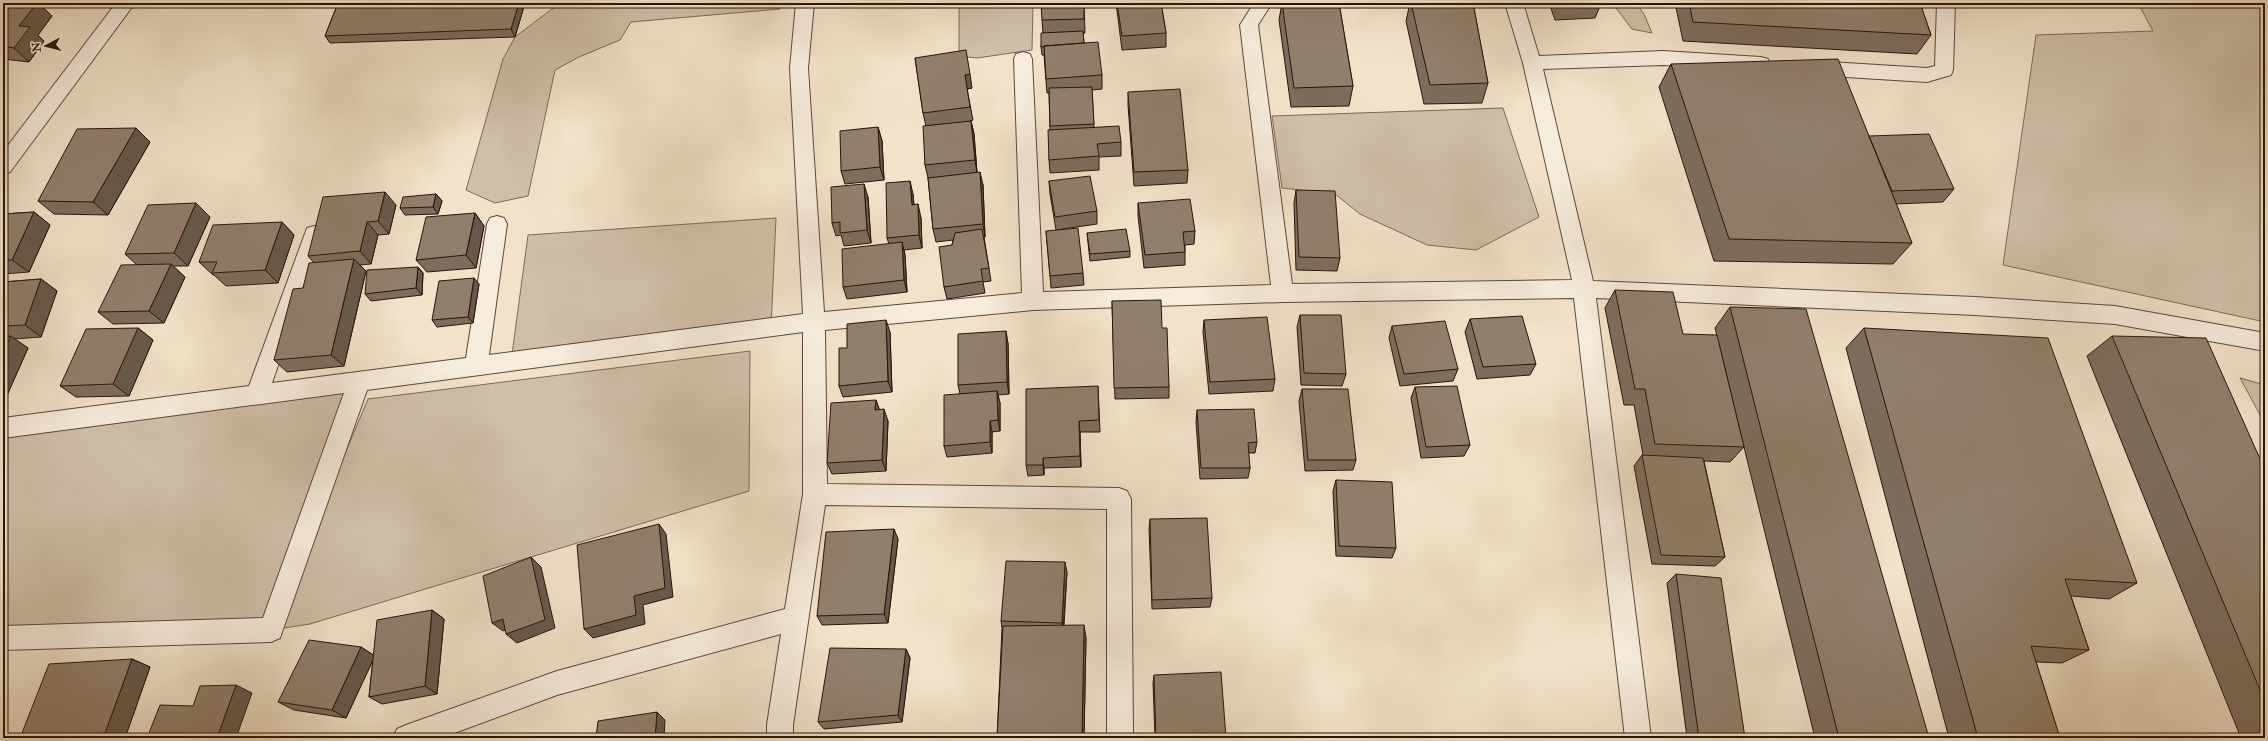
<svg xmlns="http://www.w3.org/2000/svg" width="2268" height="741" font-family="'IM FELL Double Pica',serif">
<rect width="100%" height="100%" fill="#f1e2c9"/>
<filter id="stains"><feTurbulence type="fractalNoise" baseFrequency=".005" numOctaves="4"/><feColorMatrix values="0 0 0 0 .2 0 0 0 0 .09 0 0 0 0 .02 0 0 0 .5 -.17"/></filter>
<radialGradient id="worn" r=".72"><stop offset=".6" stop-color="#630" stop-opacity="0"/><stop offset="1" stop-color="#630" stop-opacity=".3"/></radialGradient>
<!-- green -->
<path fill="#cfbfa9" stroke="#7c6a5a" d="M560 3H780V9L631 22 620 40 579 57 555 70 528 196 495 203 466 190 503 59 515 37Z
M959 3H1033L1032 50 977 58 959 56Z
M1612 3H1636L1644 14 1652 33 1632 29Z
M2138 3H2265V322L2003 265 2036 35 2153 31Z
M1503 108 1539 217 1476 250 1427 245 1360 214 1335 194 1282 188 1272 116Z
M776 218 771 328 511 362 528 235Z
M750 351 749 491 310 624 271 630 3 631V429L359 382 275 620 368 399Z
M2240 378 2265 385V424Z"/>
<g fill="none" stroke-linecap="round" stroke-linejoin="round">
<defs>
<path id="minor" d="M796 3H814L808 68 824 312 1022 293 1014 59 1016 54 1023 52 1030 54 1032 59 1043 292 1271 285 1240 25 1254 3H1272L1258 25 1292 284 1572 280 1523 63 1505 3H1523L1539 56 1663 51 1761 57 1768 59 1770 64 1768 69 1761 71 1663 65 1543 69 1593 281 1975 297 2115 306 2265 333V351L2115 324 1975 315 1596 298 1651 738H1625L1574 298 1283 302 1033 310 825 330 827 484 1119 488 1127 491 1131 499 1133 733 1131 738H1109L1107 733V509L825 505 793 725V738H767V725L781 634 557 695 441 738H393L397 729 406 725 557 671 785 609 803 494V332L367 390 280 638 271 642 3 650V626L263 618 344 393 3 438V418L249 386 307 228 314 226 321 228 324 234 272 383 466 358 487 224 490 218 497 216 504 218 507 224 489 355 803 314 790 68Z
M1937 3H1955L1953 70 1951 75 1927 82 1813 75 1806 73 1804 68 1806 63 1813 61 1927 68 1935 66Z"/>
<path id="tertiary" d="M116 3H135L10 172 3 175V152Z"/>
</defs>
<!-- minor casing -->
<use href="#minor" stroke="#5b483a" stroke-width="2"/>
<!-- tertiary casing -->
<use href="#tertiary" stroke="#5b483a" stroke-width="2"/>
<!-- minor -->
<use href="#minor" fill="#f6ecdc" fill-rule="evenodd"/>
<!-- tertiary -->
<use href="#tertiary" fill="#f6ecdc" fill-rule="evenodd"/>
</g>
<!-- wall -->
<path fill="#7d6d5e" stroke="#29140a" d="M338 3H525L515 37 330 43 325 36Z
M1084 3 1085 33H1083L1084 43 1102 75V89L1092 90 1094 127 1121 142V156L1099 157V170L1050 173 1049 160 1050 130 1049 93H1047L1044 55H1042L1041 47 1043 33 1042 20Z
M1116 3H1161L1166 33V47L1122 50Z
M1282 3H1339L1353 86 1349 106 1291 107 1279 20Z
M1410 3H1473L1488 83 1482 103 1424 104 1406 21Z
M1549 3H1601V4L1595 18 1555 20Z
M1675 3H1920L1931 35 1917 54 1683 41Z
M3 10 52 16 38 35 44 41 29 62 3 59Z
M915 58 972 88 967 89 973 120 970 121H971L974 134 977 172 983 185 985 237H984L991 281 983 282 985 293 947 299 944 287 953 240 936 242 933 229 928 178 925 165 926 126 923 113Z
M1671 64 1869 136 1954 189 1943 202 1896 204 1912 243 1893 264 1714 261 1659 87Z
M1128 92 1188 170 1187 183 1134 186 1128 105Z
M878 127 882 141 884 180 845 184 841 171Z
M150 142 108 215 54 214 38 201Z
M1049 181 1097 211V224L1056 230 1050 194Z
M1296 190 1340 258 1337 271 1296 270 1294 203Z
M436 194 442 201 438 214 405 215 400 208Z
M913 194 914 205 921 218 922 248 904 250 905 255 907 292 847 299 843 287 889 244 887 238Z
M868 197 871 243 844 246 841 235 836 236 832 223Z
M196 203 210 217 188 266H173L185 277 164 323 113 324 98 312 137 265 125 254Z
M1138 203 1195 231 1194 244 1185 245V265L1144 268 1138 216Z
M396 205 389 234 378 235 371 264 360 265 366 271 344 366 287 372 274 360 303 288 314 263 308 256Z
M34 212 50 225 29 272 3 274V214Z
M475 213 484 226 476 268 427 272 416 260Z
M282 222 294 235 278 283 226 286 214 275H213L199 262Z
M1046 231 1083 273 1084 285 1051 288Z
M1087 233 1130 251V257L1090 261Z
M418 267 423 273 422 295 371 301 365 294Z
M41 279 57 291 41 337 14 339 28 348 4 402H3V282Z
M479 284 473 323 437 327 432 320Z
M1615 290 1683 334 1744 447 1730 462 1704 461 1725 557 1715 566 1652 564 1634 466 1642 455H1643L1634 405H1624L1605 308Z
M1112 301 1162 328 1169 387V398L1115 399Z
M1730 307 1929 738H1815L1715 328Z
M1300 315 1346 374 1342 386 1301 385 1297 327Z
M1470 319 1536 364 1530 375 1477 379 1465 332Z
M1204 320 1275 379 1273 391 1209 394 1203 332Z
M1392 326 1458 369 1453 381 1400 386 1389 338Z
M138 328 153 340 129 396 76 397 60 386Z
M1864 328 2137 583 2109 599 2071 596 2089 650 2062 663 2036 662 2060 738H1949L1846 348Z
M890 332 892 392 843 397 839 386 847 348Z
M2112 336 2265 470V738H2241L2087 356Z
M1008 343 1009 394 998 395 1000 403V431L992 432V453L947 457 944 446 960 394 958 385Z
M1098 386 1100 432H1080L1081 467 1044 468V475L1028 476 1026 465Z
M1415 387 1470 445 1464 456 1421 458 1411 398Z
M1302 389 1356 460 1353 470 1305 471 1299 401Z
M876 400 879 410 888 421 886 471 832 474 827 463Z
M1197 410 1257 442 1255 453H1248L1250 468 1248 478 1200 479 1196 422Z
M1336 480 1396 548 1392 558 1336 556 1333 491Z
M1150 519 1212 598 1210 607 1152 609 1149 529Z
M898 539 888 623 822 625 817 616Z
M1067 572 1064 626 1086 637 1084 738H997L1002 628 1001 621Z
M1676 574 1745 738H1687L1667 583Z
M432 610 444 619 437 694 382 704 369 697 373 659 346 718 294 710 278 702 361 647 373 655Z
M906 649 910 658 902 722 824 729 818 722Z
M132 659 150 667 125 738H20Z
M1154 675 1226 738H1155L1153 683Z"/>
<!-- shaded-wall -->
<path fill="#66594c" stroke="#29140a" d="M37 3H39L52 16 38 35 44 41 29 62 14 48 19 26Z
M519 3H525L515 37 511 29Z
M970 74 972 88 967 89 965 75Z
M971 121 974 134 977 173 975 160Z
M878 127 882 141 884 180 880 167Z
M136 128 150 142 108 215 93 202Z
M980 172 983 185 985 237 983 224Z
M910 181 913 194 915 218 912 205Z
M864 184 868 197 871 243 867 230Z
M385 192 396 205 389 234 378 221Z
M436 194 442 201 438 214 433 207Z
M196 203 210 217 188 266 174 253Z
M918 204 921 218 922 248 919 235Z
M34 212 50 225 29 272 12 260Z
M475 213 484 226 476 268 466 255Z
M282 222 294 235 278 283 265 270Z
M367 222 378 235 371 264 360 251Z
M902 242 905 255 907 292 904 280Z
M354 259 366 271 344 366 331 355Z
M171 264 185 277 164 323 149 311Z
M418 267 423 273 422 295 416 288Z
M474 278 479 284 473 323 468 317Z
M41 279 57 291 41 337 25 325Z
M886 320 890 332 892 392 888 381Z
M138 328 153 340 129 396 113 384Z
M1006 331 1008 343 1009 394 1007 382Z
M11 336 28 348 4 402 3 401V353Z
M997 391 1000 403V431L998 420Z
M876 400 880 411 875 410Z
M884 409 888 421 886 471 882 460Z
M990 421 992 432V453L990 442Z
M1079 421 1080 432 1081 467 1080 456Z
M1043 458 1044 468V475L1043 465Z
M659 524 666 534 673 597 643 605 645 624 593 638 584 629 634 596Z
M894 529 898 539 888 623 884 614Z
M531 557 541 567 555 628 517 643 506 634Z
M1065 562 1067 572 1063 631 1062 623Z
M432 610 444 619 437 694 425 686Z
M503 619 514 627 503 631 492 623Z
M1084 625 1086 637 1084 738H1082Z
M361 647 375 656 346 718 332 710Z
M906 649 910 658 902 722 898 715Z
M132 659 150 667 125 738H117L105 733Z
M236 685 252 693 236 738H217Z
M657 712 665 720 664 738H655Z"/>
<!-- building -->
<path fill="#917f6d" stroke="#29140a" d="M9 3H37L19 26 30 27 14 48 3 46V10Z
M338 3H519L511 29 325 36Z
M1041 3H1084V19L1042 20Z
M1117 3H1161L1166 33 1122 36Z
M1282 3H1339L1353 86 1294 88Z
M1411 3H1473L1488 83 1430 85Z
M1559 3H1601V4L1560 6Z
M1689 3H1920L1931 35 1693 22Z
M1083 31 1084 43 1044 46V47H1041V33Z
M1098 42 1102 75 1046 79 1044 46Z
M966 50 970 74 965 75 970 107 923 113 915 58Z
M1838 59 1912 243 1729 239 1671 64Z
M1092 87 1094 124 1050 126 1049 88Z
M1180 89 1188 170 1134 172 1128 92Z
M971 121 975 160 925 165 923 126Z
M1119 126 1121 142 1097 144 1099 156 1049 160 1048 130Z
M878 127 880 167 841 171 840 131Z
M136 128 93 202 38 201 77 129Z
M1929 134 1954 189 1892 191 1869 136Z
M980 172 983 224 933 229 928 178Z
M1090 176 1097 211 1055 217 1049 181Z
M910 181 912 205 918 204 919 235 887 238 886 183Z
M864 184 867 230 840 233V222L832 223 831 187Z
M1296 190 1335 191 1340 258 1299 257Z
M385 192 378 221 367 222 360 251 308 256 323 197Z
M436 194 433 207 400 208 403 197Z
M1190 199 1195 231 1183 232 1185 252 1145 255 1138 203Z
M196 203 174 253 125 254 148 205Z
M34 212 12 260H3V214Z
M475 213 466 255 416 260 426 217Z
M282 222 265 270 212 273 217 262H199L213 225Z
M1078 228 1083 273 1050 276 1046 231Z
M982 229 989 268 981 269 983 281 944 287 939 247 952 245 955 233Z
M1126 229 1130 251 1090 254 1087 233Z
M902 242 904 280 843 287 842 249Z
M354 259 331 355 274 360 293 289 303 288 309 263Z
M171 264 149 311 98 312 121 265Z
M418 267 416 288 365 294 367 270Z
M474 278 468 317 432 320 439 281Z
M41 279 25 325 3 326V282Z
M1615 290 1673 292 1683 334 1717 335 1744 447 1655 444 1645 389H1635Z
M1161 300 1162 328H1167L1169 387 1114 388 1112 301Z
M1730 307 1806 309 1929 738H1839Z
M1300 315H1341L1346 374 1304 373Z
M1522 316 1536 364 1483 367 1470 319Z
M1267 317 1275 379 1210 382 1204 320Z
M886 320 888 381 839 386V348H847V324Z
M1445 321 1458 369 1404 374 1392 326Z
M138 328 113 384 60 386 86 329Z
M1864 328 2048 338 2137 583 2065 579 2089 650 2031 646 2060 738H1978Z
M1006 331 1007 382 958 385V334Z
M11 336 3 353V337Z
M2112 336 2206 338 2265 470V702Z
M1098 386 1099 420 1079 421 1080 456 1043 458V465H1026V389Z
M1457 386 1470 445 1426 447 1415 387Z
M1302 389H1348L1356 460H1308Z
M997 391 998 420 990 421V442L944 446V395Z
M876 400 875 410 884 409 882 460 827 463 831 403Z
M1254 409 1257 442 1248 443 1250 468H1201L1197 410Z
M1642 455 1703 458 1725 557 1661 555Z
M1336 480 1392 482 1396 548 1339 546Z
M1207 518 1212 598 1152 600 1150 519Z
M659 524 665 588 634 596 636 615 584 629 577 545Z
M894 529 884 614 817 616 826 532Z
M531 557 545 620 506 634 503 619 492 623 483 576Z
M1006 561 1065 562 1062 623 1001 621Z
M1676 574 1721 578 1745 738H1699Z
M432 610 425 686 369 697 377 620Z
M1084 625 1082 738H997L1003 626Z
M309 640 361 647 332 710 278 702Z
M830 648 906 649 898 715 818 722Z
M132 659 105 733 20 738 49 664Z
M1221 672 1226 738H1156L1154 675Z
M236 685 217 738H147L160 705 193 706 200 686Z
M657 712 655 738H596L598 721Z"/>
<!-- margin -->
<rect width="2268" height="741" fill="none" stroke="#f1e2c9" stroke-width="16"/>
<rect x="4" y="4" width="2260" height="733" fill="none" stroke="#29140a" stroke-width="2"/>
<rect x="8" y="8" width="2252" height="725" fill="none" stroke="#29140a"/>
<!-- north arrow -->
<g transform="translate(46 46) rotate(263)" stroke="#f6ecdc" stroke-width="3" paint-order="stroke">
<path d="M0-3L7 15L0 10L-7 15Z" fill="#29140a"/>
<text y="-6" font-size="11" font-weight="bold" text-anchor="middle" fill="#29140a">N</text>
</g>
<rect width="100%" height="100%" filter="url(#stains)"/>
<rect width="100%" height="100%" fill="url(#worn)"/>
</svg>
